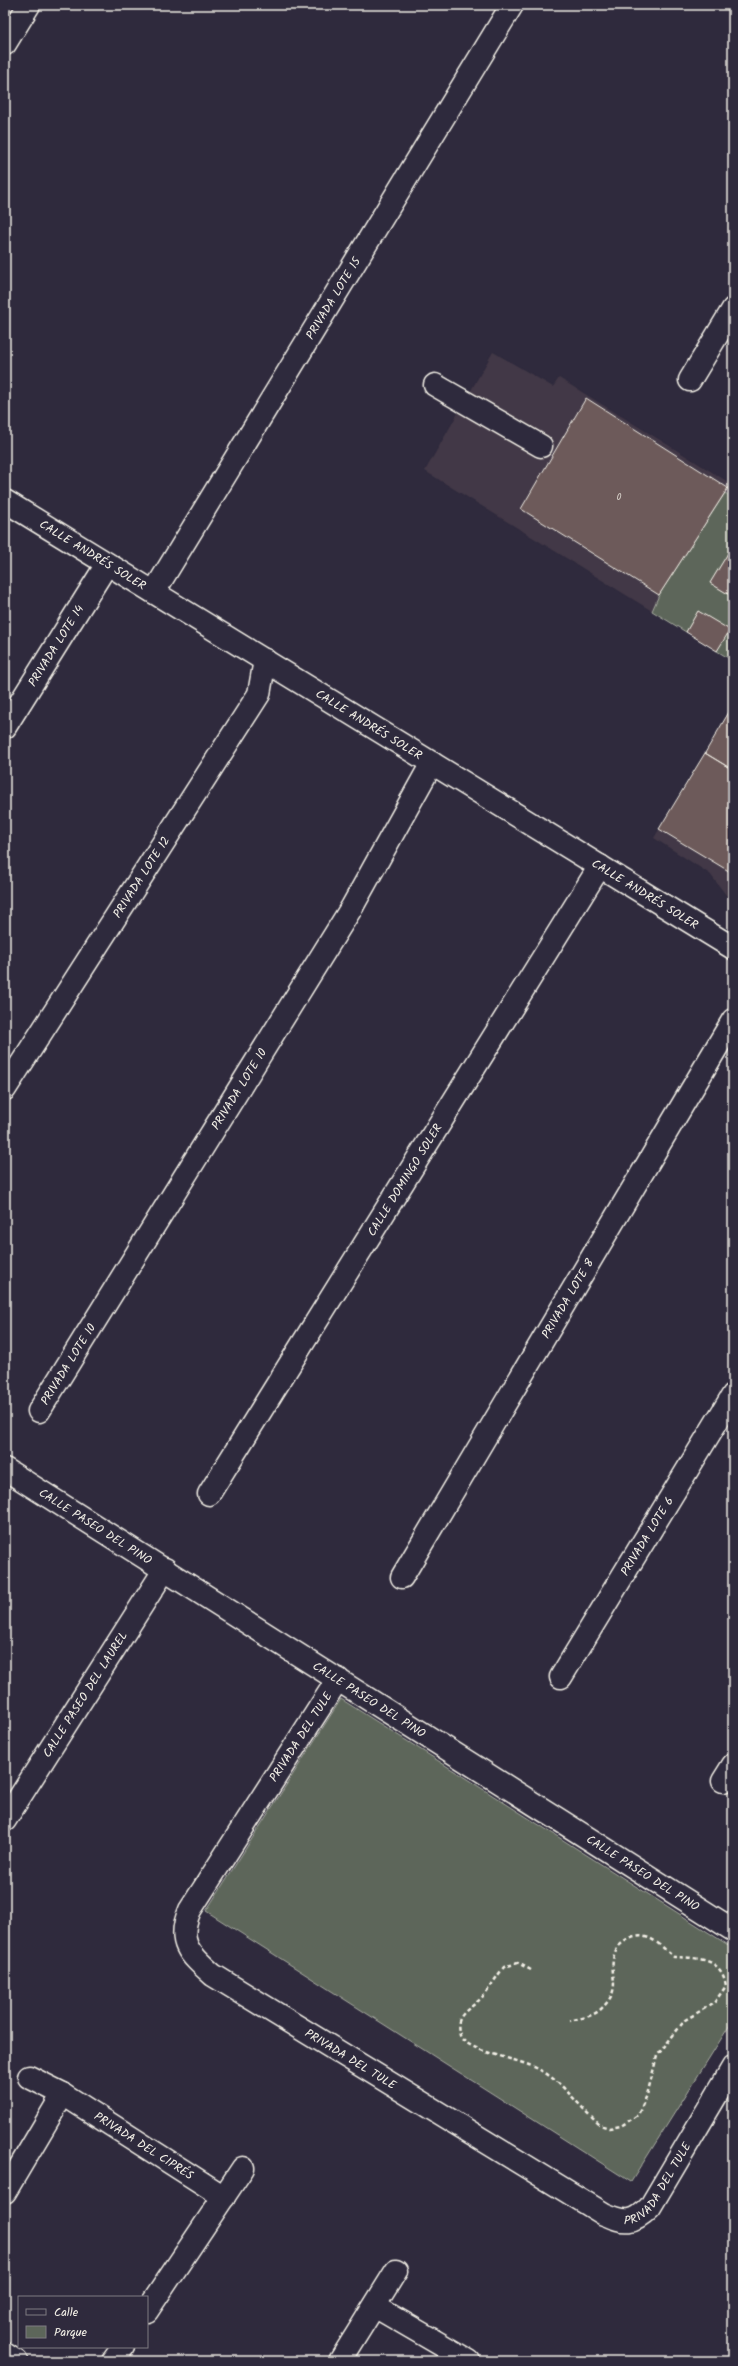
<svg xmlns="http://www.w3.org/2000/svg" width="738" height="2366" font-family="Kalam,sans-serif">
<rect width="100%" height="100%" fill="#2f2a3d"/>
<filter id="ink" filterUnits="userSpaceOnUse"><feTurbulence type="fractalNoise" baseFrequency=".025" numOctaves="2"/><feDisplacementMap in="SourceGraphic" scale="8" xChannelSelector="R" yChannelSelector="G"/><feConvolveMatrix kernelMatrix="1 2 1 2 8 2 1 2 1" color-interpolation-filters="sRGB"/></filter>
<g filter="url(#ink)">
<!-- built -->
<path fill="#423846" d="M493 352 553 387 559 378 733 485V661L425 471Z
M733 706V904L710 874 654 838Z"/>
<!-- green -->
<path fill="#5d665a" stroke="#a8aca1" d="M725 493 733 498V545L710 583 733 597V654L730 659 717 651 729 630 698 611 686 632 652 611 659 595Z
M341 1699 733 1948V2020L631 2182 206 1911Z"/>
<!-- building -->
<path fill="#6d5a5a" stroke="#f4f1e8" d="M586 398 728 488 659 595 521 509Z
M733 545V597L710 583Z
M698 611 730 630 717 651 686 632Z
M732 707 733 708V770L705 753Z
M705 753 733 770 732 873 659 829Z"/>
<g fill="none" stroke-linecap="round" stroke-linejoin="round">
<defs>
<g id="minor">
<path d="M5 44 29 5"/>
<path d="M690 380 733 309"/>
<path d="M435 385 541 446"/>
<path id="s1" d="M5 501 733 948"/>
<path id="s2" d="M154 592 512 5"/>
<path id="s3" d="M5 727 107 564"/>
<path id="s4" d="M5 1089 259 694 265 660"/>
<path id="s5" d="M39 1411 352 907 432 763"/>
<path id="s6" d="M5 1469 733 1930"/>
<path id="s7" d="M209 1494 600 866"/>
<path id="s8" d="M402 1577 733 1020"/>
<path id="s9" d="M561 1677 733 1395"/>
<path id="s10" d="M338 1679 190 1910C176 1942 189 1954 213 1975L604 2214C626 2223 633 2224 650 2207L733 2067"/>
<path d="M723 1781 733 1765"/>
<path id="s11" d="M5 1820 165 1569"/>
<path id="s12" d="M29 2077 63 2094 224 2197"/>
<path d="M5 2192 63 2094"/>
<path d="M376 2307 469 2361"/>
<path d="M147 2311 243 2168"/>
<path d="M5 2354 16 2361"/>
<path d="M113 2361 123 2347"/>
<path d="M340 2361 396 2271"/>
</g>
</defs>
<!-- minor casing -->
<use href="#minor" stroke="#f4f1e8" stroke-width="25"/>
<!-- path -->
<path stroke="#f4f1e8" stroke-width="2.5" stroke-dasharray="4 3" stroke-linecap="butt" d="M531 1970 518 1963 504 1967C497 1976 491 1986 484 1995 472 2010 451 2013 461 2038 475 2054 519 2058 540 2070 564 2083 579 2107 600 2125L609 2128 621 2126 638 2115 647 2095 657 2056 685 2020 714 2003 726 1986C722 1957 697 1958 674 1957 659 1945 648 1929 627 1940 621 1943 616 1948 614 1955 608 1977 624 1987 601 2009 593 2017 580 2018 570 2021"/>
<!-- minor -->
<use href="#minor" stroke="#2f2a3d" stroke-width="22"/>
</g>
</g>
<g text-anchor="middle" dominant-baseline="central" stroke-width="3" stroke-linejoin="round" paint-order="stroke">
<!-- number labels -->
<g font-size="10" fill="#d2cbc4">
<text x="619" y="497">0</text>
</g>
<!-- street labels -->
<g font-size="12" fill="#f4f1e8" stroke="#2f2a3d">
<text stroke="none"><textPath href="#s2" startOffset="344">PRIVADA LOTE 15</textPath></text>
<text stroke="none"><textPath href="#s1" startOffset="103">CALLE ANDRÉS SOLER</textPath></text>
<text stroke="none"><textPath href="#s3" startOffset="96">PRIVADA LOTE 14</textPath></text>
<text stroke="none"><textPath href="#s1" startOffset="427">CALLE ANDRÉS SOLER</textPath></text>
<text stroke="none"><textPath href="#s4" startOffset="252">PRIVADA LOTE 12</textPath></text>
<text stroke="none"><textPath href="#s1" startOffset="751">CALLE ANDRÉS SOLER</textPath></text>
<text stroke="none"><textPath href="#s5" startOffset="379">PRIVADA LOTE 10</textPath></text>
<text stroke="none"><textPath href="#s7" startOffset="370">CALLE DOMINGO SOLER</textPath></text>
<text stroke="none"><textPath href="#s8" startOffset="324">PRIVADA LOTE 8</textPath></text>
<text stroke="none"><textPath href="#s5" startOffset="55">PRIVADA LOTE 10</textPath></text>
<text stroke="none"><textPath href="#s6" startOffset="107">CALLE PASEO DEL PINO</textPath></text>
<text stroke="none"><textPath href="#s9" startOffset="165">PRIVADA LOTE 6</textPath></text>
<text stroke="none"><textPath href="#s11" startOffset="149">CALLE PASEO DEL LAUREL</textPath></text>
<text stroke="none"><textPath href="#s6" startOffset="431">CALLE PASEO DEL PINO</textPath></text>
<text transform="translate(301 1737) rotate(-57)">PRIVADA DEL TULE</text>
<text stroke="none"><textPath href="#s6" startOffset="755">CALLE PASEO DEL PINO</textPath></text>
<text stroke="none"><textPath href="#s10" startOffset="512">PRIVADA DEL TULE</textPath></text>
<text stroke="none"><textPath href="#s12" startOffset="134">PRIVADA DEL CIPRÉS</textPath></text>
<text stroke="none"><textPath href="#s10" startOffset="882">PRIVADA DEL TULE</textPath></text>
</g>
</g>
<!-- margin -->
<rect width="738" height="2366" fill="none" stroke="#2f2a3d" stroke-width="20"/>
<rect x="10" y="10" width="718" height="2346" fill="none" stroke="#f4f1e8" stroke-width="1.5" filter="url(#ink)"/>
<!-- legend -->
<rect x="18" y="2296" width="130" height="52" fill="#2f2a3d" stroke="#7e7a81"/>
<rect x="26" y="2309" width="20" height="6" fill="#2f2a3d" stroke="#7e7a81"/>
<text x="54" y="2316" font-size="12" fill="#f4f1e8">Calle</text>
<rect x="26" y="2326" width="20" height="12" fill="#5d665a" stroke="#7e7a81"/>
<text x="54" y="2336" font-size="12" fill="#f4f1e8">Parque</text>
</svg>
